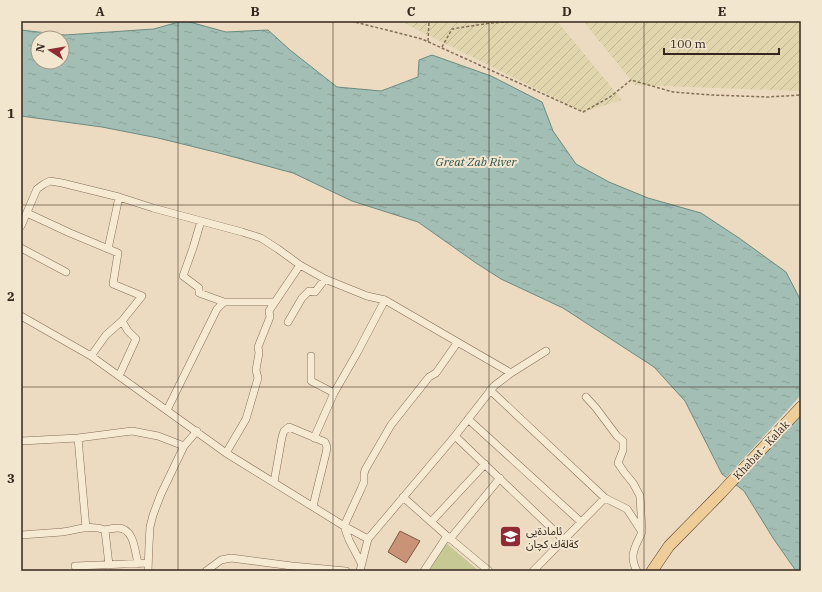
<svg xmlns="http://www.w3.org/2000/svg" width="822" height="592" font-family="'IBM Plex Serif','Noto Sans Arabic',serif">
<defs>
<pattern id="farmland-furrows" width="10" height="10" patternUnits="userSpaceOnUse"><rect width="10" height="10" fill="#e1d5ad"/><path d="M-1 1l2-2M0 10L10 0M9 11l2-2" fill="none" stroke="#c2b794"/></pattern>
<pattern id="water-ripples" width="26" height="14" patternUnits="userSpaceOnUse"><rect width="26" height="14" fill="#a3beb4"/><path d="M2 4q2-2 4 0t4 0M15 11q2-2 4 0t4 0" fill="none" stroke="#8da39a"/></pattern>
</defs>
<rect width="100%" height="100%" fill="#ecdbc0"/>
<!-- farmland -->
<path fill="url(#farmland-furrows)" d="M400 21H557L622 100 583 112Z
M583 21H801V91L635 85Z"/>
<!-- green -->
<path fill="#c6c994" d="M446 543 479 571H429Z"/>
<!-- water -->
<path fill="url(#water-ripples)" stroke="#6a8b81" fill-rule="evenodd" d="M182 21H186L226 32 268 30 290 50 337 87 381 91 418 77 419 60 432 55 491 76 542 102 553 131 576 164 609 182 648 198 701 213 739 238 786 272 801 301V571H796L773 538 744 491 722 474 685 401 654 367 563 308 501 279 476 263 418 222 352 201 293 173 219 153 158 138 102 127 21 116V30L65 35 154 29ZM38 38H62V62H38Z"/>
<!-- pier -->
<path fill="#ecdbc0" d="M801 395V407L730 483 725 479Z"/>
<!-- building -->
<path fill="#c89377" stroke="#82553f" d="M400 531 420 541 406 563 388 552Z"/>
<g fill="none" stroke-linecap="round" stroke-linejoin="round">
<defs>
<path id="street" d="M27 213 70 233 118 253 113 284 142 296 122 321 106 335 91 356
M201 221 193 248 183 276 199 288V293L224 302
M21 226 37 189 44 184 50 181 62 183 119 197 153 208 242 232 261 238 278 249 300 265 325 279 367 296 385 300 511 373
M21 248 66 272
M108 249 119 197
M21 316 91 356 226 453 344 526 368 539 360 571
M288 322 302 298 309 291 315 292 325 279
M311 356V381L334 393
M119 376 136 339 128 331 122 321
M490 390 605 498 627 509 642 532C636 546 628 555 637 571
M586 397 596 408 617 436 623 441V450L618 463 624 472 633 483 640 496 642 531
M167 410 217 309 224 302H275L300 265
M468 419 581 522
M455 436 564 540
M78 438 86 528
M314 438 334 393 357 353 385 300
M21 441 78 438 132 431 158 436 184 446
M226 453 246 419 258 378 256 370 259 353 258 347 270 317 269 311 275 302
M274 482 282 437 284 431 289 427 325 442 327 447 326 453 313 506
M403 497 447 536 489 571
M431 522 485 464
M105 530C109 529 114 528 118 528 134 528 135 551 138 564
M21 535C35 534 48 533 62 532 76 530 91 524 105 530L109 565
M368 539 455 436 494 386 511 373 546 351
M450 539 500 478
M361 563 349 540 344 526 361 489 364 482V474L365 470 391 425 429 377 436 373 457 343
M75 566 148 563
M148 571 149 545 150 527 153 515 161 494 184 446 197 431
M206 571 221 560 231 558 292 566 346 571
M424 571 447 536
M533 571 605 498"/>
<path id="primary" d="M652 571 669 546 720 494 801 407"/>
</defs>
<!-- street casing -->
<use href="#street" stroke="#846d59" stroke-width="8"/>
<!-- primary casing -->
<use href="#primary" stroke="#513b2d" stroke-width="12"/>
<!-- path -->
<path stroke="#846d59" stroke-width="1.5" stroke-dasharray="3 2" stroke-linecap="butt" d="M351 21 422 39 583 112 610 97 631 80 673 92 712 95 768 97 801 95
M428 41 429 21
M442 47 452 29 491 23 521 21"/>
<!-- street -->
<use href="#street" stroke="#f7ead2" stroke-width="7"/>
<!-- primary -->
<use href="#primary" stroke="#eecd98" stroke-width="11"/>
</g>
<!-- grid -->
<path fill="none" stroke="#34261d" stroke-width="1" stroke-opacity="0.55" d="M178 21V571M333 21V571M489 21V571M644 21V571M21 205H801M21 387H801"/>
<!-- icons -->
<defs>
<symbol id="school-square" viewBox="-11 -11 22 22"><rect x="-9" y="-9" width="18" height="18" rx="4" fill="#902b33" stroke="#f3e6cf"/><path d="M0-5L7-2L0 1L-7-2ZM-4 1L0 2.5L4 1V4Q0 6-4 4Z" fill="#fff"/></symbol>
</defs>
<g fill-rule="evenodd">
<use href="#school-square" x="498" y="524" width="25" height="25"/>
</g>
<g text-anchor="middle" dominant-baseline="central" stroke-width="4" stroke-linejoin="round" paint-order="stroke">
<!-- street labels -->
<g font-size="11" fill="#34261d" stroke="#f3e6cf">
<text transform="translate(761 450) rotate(-47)">Khabat - Kalak</text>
</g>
<!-- poi labels -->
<g font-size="11" fill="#34261d" stroke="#f3e6cf" text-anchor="start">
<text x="526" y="531">ئامادةيى<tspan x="526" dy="13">كةلةك كچان</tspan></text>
</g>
<!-- water labels -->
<g font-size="12" font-style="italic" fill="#2c534e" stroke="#f3e6cf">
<text x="476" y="161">Great Zab River</text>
</g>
</g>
<!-- border -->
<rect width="822" height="592" fill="none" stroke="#f3e6cf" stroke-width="44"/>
<!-- north arrow -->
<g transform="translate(50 50) rotate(282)"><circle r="19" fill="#f3e6cf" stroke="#a79988"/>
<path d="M0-3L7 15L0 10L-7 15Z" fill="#902b33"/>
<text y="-6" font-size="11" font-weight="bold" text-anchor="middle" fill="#34261d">N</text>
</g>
<!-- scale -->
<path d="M664 48v6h115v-6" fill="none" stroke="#34261d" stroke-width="2"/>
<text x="670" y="48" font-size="12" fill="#34261d" stroke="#f3e6cf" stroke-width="3" paint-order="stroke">100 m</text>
<rect x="22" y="22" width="778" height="548" fill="none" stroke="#34261d" stroke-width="1.5"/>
<g font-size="13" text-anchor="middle" font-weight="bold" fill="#34261d">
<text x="100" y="16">A</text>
<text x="255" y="16">B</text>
<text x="411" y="16">C</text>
<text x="567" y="16">D</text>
<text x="722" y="16">E</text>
<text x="11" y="118">1</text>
<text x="11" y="301">2</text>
<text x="11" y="483">3</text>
</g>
</svg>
